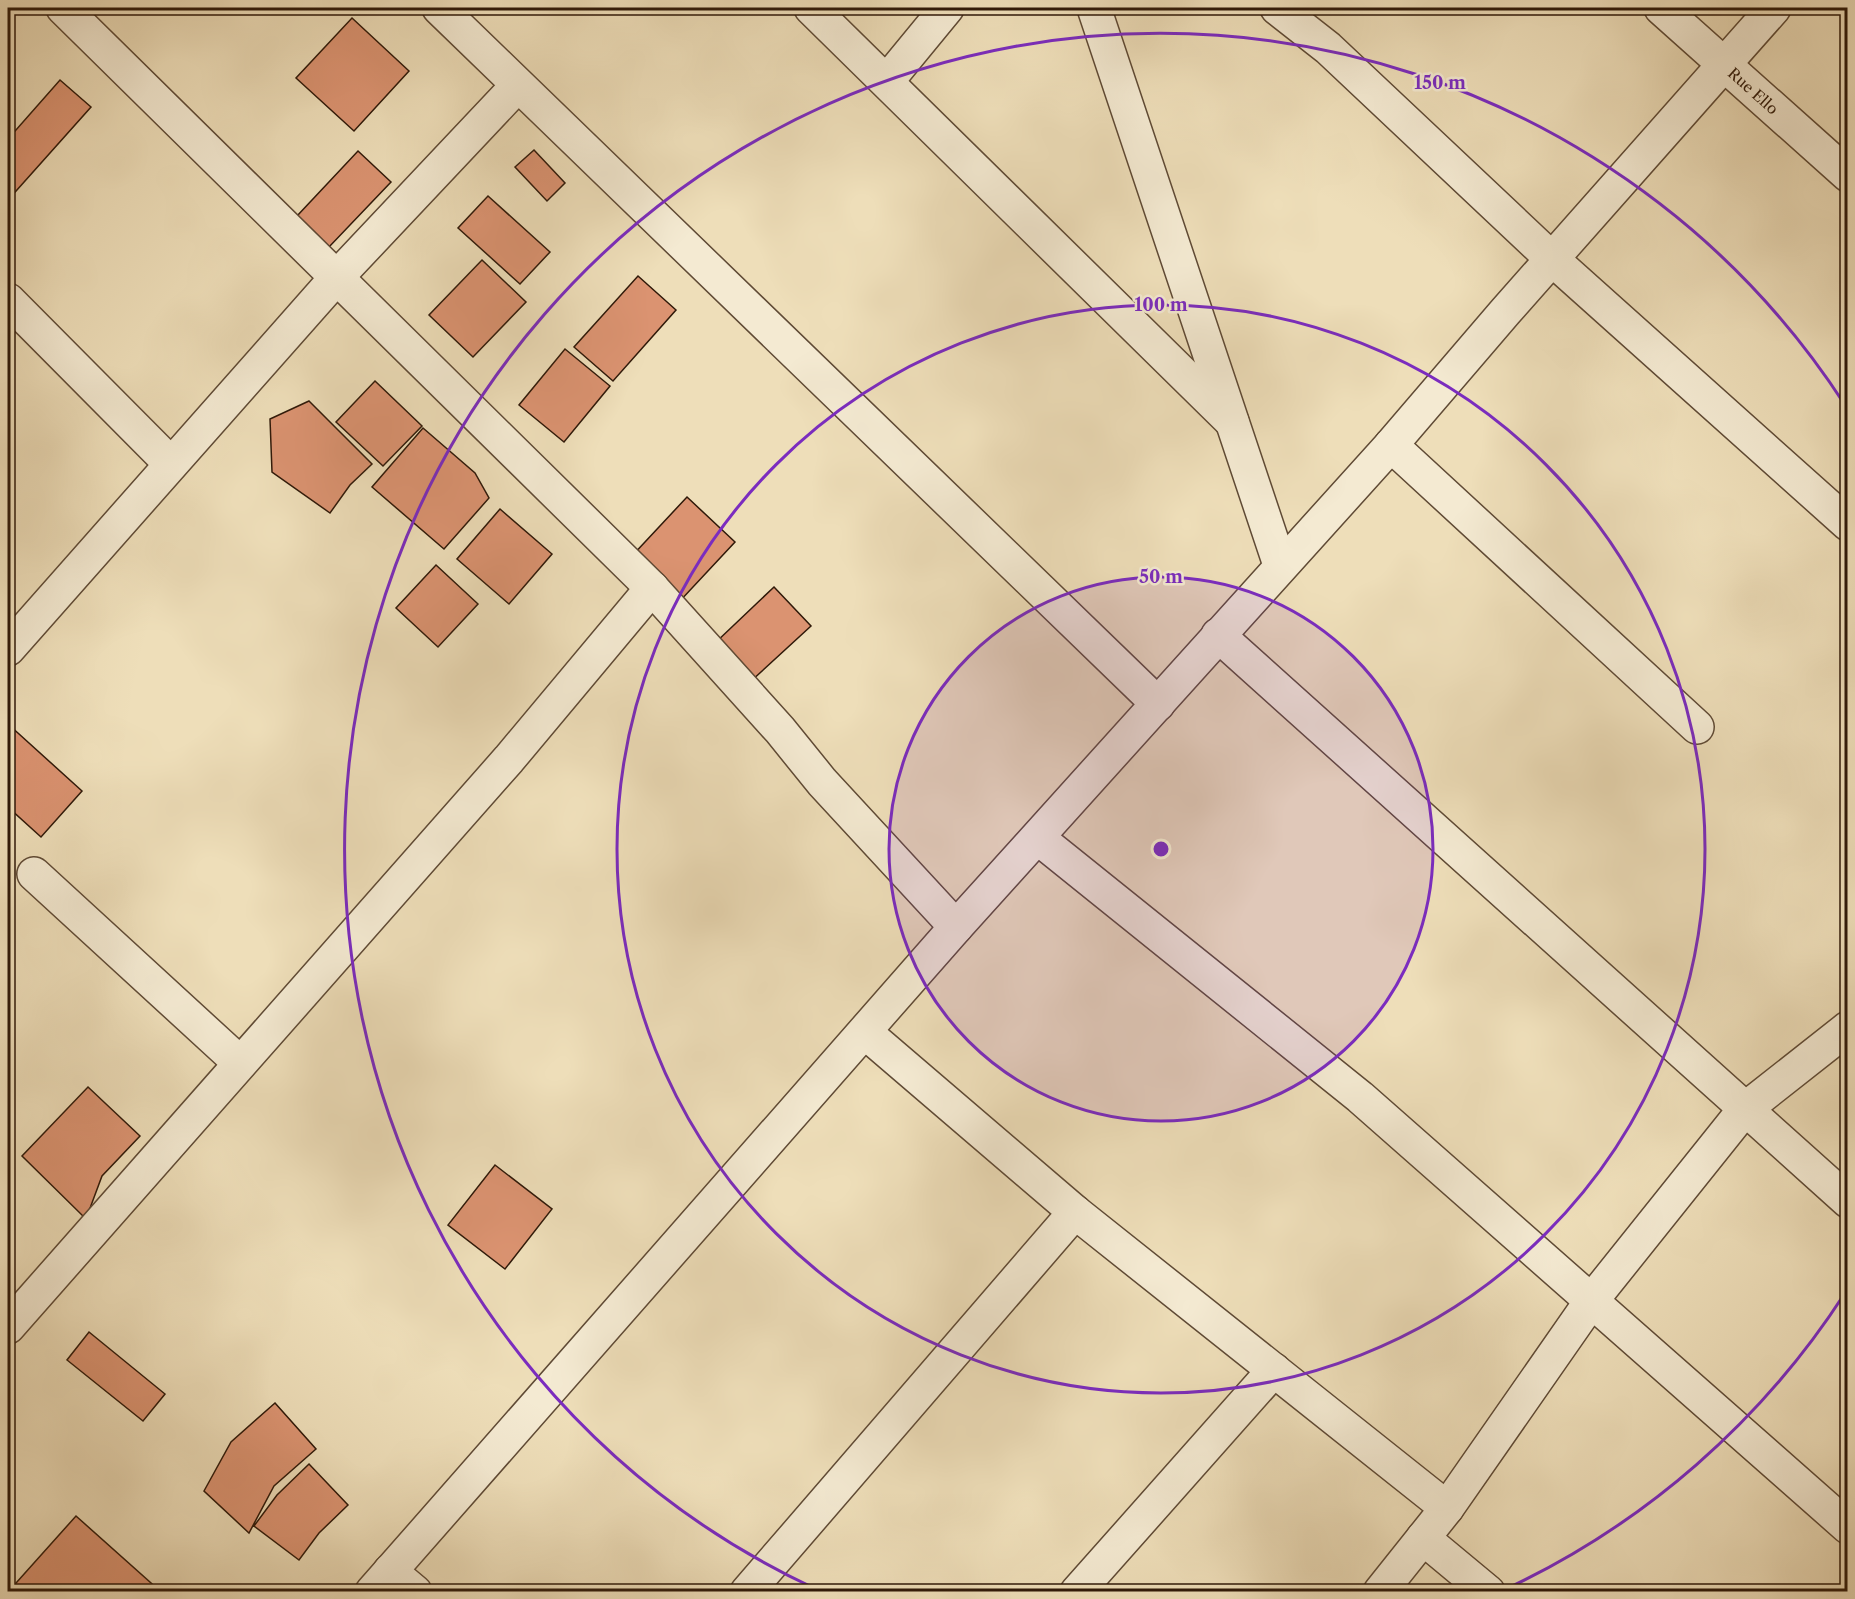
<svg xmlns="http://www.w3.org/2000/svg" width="1855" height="1599" font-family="'Libre Caslon Text',serif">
<rect width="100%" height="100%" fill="#eedeb9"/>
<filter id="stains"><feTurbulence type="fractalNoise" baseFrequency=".00333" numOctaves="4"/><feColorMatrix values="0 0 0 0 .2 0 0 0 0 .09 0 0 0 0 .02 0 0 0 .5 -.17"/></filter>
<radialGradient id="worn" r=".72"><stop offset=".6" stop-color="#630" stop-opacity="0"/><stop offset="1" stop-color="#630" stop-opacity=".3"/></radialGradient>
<!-- building -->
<path fill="#db9371" stroke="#2f1909" stroke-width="1.5" d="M352 18 409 71 354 131 296 78Z
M60 80 91 107 8 200V139Z
M534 150 565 183 547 201 515 167Z
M358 151 391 182 329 247 297 216Z
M488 196 550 252 520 284 458 228Z
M482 260 526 302 473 357 429 315Z
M638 276 676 310 613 381 574 347Z
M565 349 610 386 564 442 519 405Z
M375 381 422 426 383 466 336 422Z
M309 401 372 464 350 485 330 513 272 472 270 419Z
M423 428 475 473 489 498 444 549 372 487Z
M687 497 735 542 679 602 631 557Z
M500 509 552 554 509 604 457 559Z
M436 565 478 604 438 647 396 608Z
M774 587 811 626 750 682 714 644Z
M8 724 82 791 41 837 10 809 8 812Z
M88 1087 140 1136 102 1176 86 1219 22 1156Z
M495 1165 552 1209 505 1269 448 1225Z
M89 1332 165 1394 143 1421 67 1360Z
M275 1403 316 1449 274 1486 249 1533 204 1491 231 1442Z
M309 1464 348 1505 319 1533 299 1560 254 1526 277 1495Z
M76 1516 160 1591 8 1592Z"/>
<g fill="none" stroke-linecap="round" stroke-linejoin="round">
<defs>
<g id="minor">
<path d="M63 8 652 588 780 730 822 782 956 927"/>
<path d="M439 8 1158 704"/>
<path d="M811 8 1232 422"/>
<path d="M1094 8 1280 565"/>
<path d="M1277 8 1328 48 1552 259 1848 524"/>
<path id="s1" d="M1661 8 1848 175"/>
<path d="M887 81 947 8"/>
<path d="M8 300 171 464"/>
<path d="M1391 445 1697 727"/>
<path d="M1218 635 1848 1201"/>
<path d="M8 649 337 277 518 85"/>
<path d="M1038 838 1360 1097 1848 1527"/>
<path d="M34 874 240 1063"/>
<path d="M866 1033 1075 1212 1447 1508"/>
<path d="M8 1327 509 759 652 588"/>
<path d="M1423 1538 1488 1592"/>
<path d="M390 1571 415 1592"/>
<path d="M372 1592 956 927 1391 445 1505 312 1774 8"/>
<path d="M747 1592 1075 1212"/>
<path d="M1077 1592 1274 1370"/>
<path d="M1380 1592 1447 1508 1592 1300 1744 1110 1848 1028"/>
</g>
</defs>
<!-- minor casing -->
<use href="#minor" stroke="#5f4a35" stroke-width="36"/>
<!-- minor -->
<use href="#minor" stroke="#f4ead2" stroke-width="33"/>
</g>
<!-- distance rings -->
<circle cx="1161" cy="849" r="272" fill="#7b2cbf" fill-opacity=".12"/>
<g fill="none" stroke="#7b2cbf" stroke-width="3">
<circle cx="1161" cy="849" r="272"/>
<circle cx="1161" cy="849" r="544"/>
<path d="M1845 1293A816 816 0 0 1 1506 1589M816 1589A816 816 0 1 1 1845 405"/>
</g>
<g text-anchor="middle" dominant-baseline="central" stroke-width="5" stroke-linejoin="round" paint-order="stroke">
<!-- street labels -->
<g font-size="15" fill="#2f1909" stroke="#f4ead2">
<text stroke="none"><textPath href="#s1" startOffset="124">Rue Ello</textPath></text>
</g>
</g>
<circle cx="1161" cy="849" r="9" fill="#7b2cbf" stroke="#f4ead2" stroke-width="3"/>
<g font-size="18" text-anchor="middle" font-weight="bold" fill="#7b2cbf" stroke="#f4ead2" stroke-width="5" stroke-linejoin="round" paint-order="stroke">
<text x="1440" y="89">150 m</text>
<text x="1161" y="311">100 m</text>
<text x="1161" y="583">50 m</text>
</g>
<!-- margin -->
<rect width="1855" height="1599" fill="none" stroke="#eedeb9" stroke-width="30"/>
<rect x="9" y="9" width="1837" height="1581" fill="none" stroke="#2f1909" stroke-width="3"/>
<rect x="15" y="15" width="1825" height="1569" fill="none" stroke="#2f1909" stroke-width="1.5"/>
<rect width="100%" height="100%" filter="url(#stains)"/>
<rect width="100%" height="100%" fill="url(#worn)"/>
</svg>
